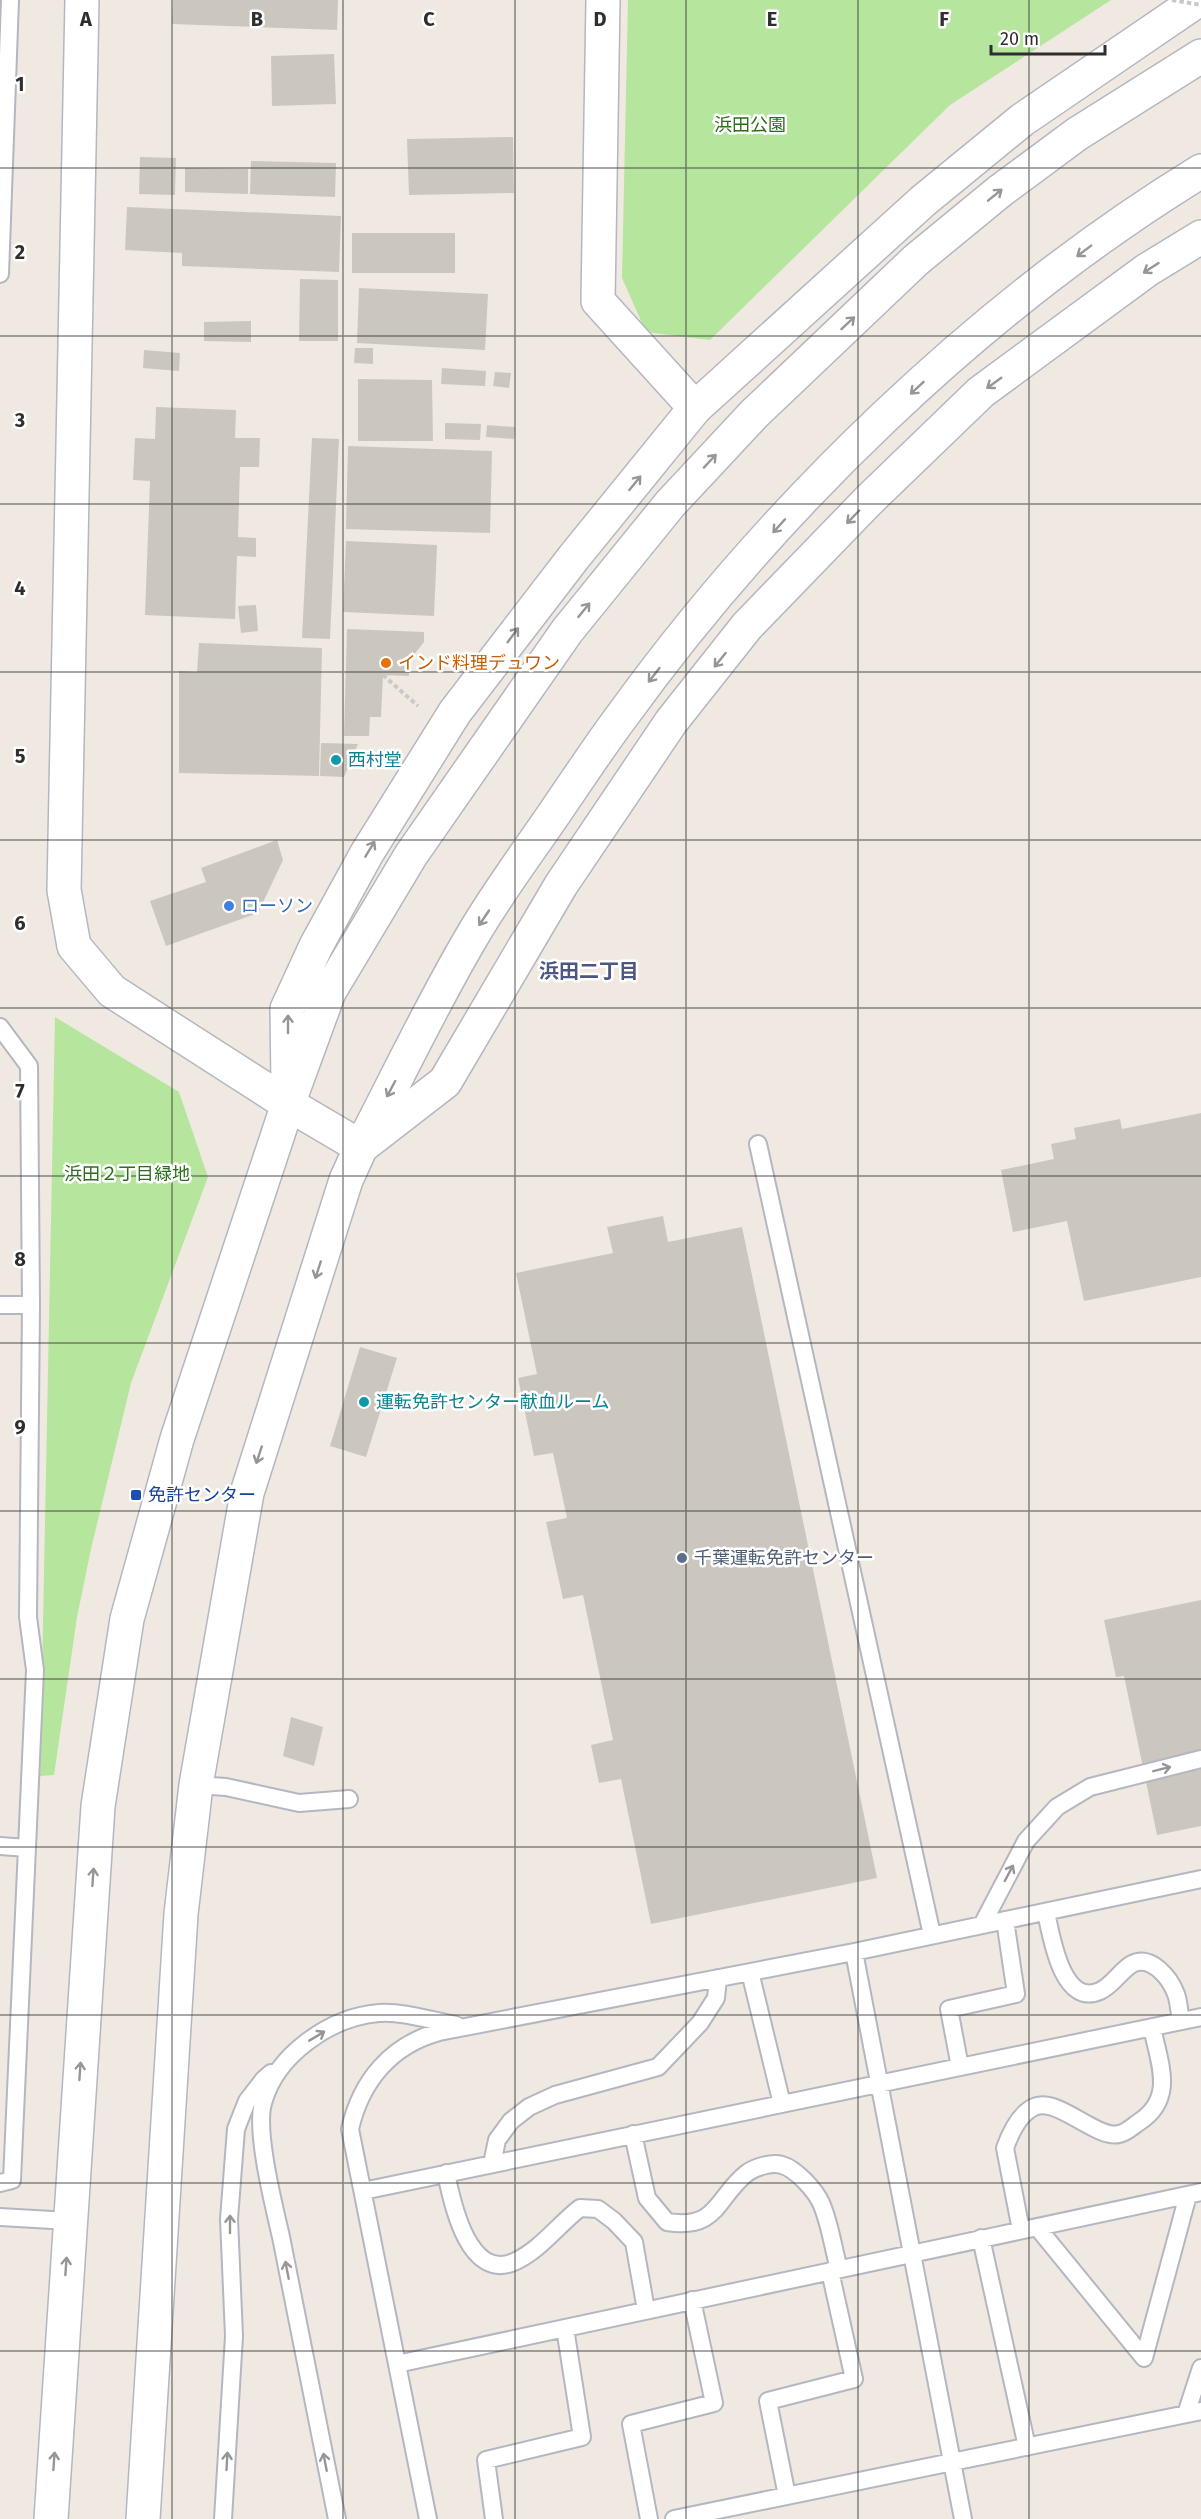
<svg xmlns="http://www.w3.org/2000/svg" width="1201" height="2519" font-family="'Fira Sans','Noto Sans JP',sans-serif">
<rect width="100%" height="100%" fill="#efe9e1"/>
<!-- green -->
<path fill="#b6e59e" d="M628 0H1111L950 105 710 340 646 332 622 278Z
M55 1017 179 1092 208 1177 131 1383 91 1549 77 1617 54 1775 40 1776Z"/>
<!-- building -->
<path fill="#cbc7bf" d="M173 0H338L337 30 172 24Z
M334 54 336 104 272 106 271 56Z
M513 137 514 193 409 195 407 139Z
M140 157 176 158 175 195 139 194Z
M251 161 336 163 335 197 250 194Z
M185 168 248 169V194L185 192Z
M127 207 341 216 339 272 182 266V253L125 250Z
M352 233H455V273H352Z
M300 279 338 280V341H299Z
M359 288 488 294 485 350 357 343Z
M251 321V342L204 341V322Z
M355 348H373V364L354 363Z
M144 350 180 353 179 371 143 368Z
M442 368 486 371 485 386 441 384Z
M495 372 511 373 509 388 493 386Z
M358 379 432 380 433 441H358Z
M156 407 236 410 235 438H260L259 467H240L238 537 256 538V557L237 556 235 619 145 615 150 481 133 480 135 438 155 439Z
M445 423 481 424 480 440 445 439Z
M487 425 515 427 514 439 486 437Z
M312 438 339 439 330 639 302 638Z
M348 446 492 451 490 533 346 529Z
M346 541 437 545 434 616 343 612Z
M256 605 258 631 241 633 238 606Z
M347 629 424 632V642L409 661V676L383 675 381 717H370L369 736H344Z
M199 643 322 648 319 776 179 773V671L197 672Z
M321 743 358 744 344 777 320 776Z
M277 840 283 860 258 913 166 946 150 901 206 882 201 868Z
M1201 1113V1277L1084 1301 1067 1221 1013 1232 1001 1170 1054 1159 1051 1144 1076 1139 1074 1128 1120 1119 1122 1129Z
M663 1216 668 1242 742 1227 877 1878 651 1924 621 1779 599 1783 591 1745 613 1740 583 1595 563 1599 546 1522 567 1518 553 1453 534 1456 518 1378 537 1374 516 1273 613 1253 607 1227Z
M360 1347 397 1358 366 1457 330 1446Z
M1201 1600V1826L1157 1835 1124 1676 1116 1677 1104 1620Z
M291 1717 323 1727 314 1766 283 1756Z"/>
<g fill="none" stroke-linecap="round" stroke-linejoin="round">
<defs>
<path id="service" d="M0 274 10 0
M0 1027 29 1066 31 1305 28 1617 35 1670 12 2180 0 2183
M758 1144 932 1935
M0 1305H31
M196 1785 226 1787 299 1803 349 1799
M0 1846 27 1848
M1046 1912C1051 1935 1062 2008 1100 1991 1113 1985 1120 1971 1132 1964 1151 1954 1170 1978 1176 1994 1179 2002 1179 2012 1181 2021
M982 1925 1026 1841 1057 1807 1090 1787 1201 1759
M854 1952 963 2519
M750 1972 782 2104
M960 2067 949 2009 1016 1994 1005 1920
M633 2134 647 2198 667 2222C719 2230 716 2197 747 2173 755 2167 772 2162 782 2165 796 2169 815 2190 821 2203 830 2223 833 2248 839 2269
M492 2164 497 2140 511 2121 529 2107 555 2095 658 2067 700 2023 716 1998 718 1978
M446 2173C452 2203 469 2284 516 2261 541 2249 558 2225 580 2208L598 2209 614 2221 634 2242 646 2310
M363 2191 1201 2017
M0 2217 69 2221
M1037 2227 1144 2358 1188 2195
M1021 2230 1005 2148C1010 2134 1019 2114 1034 2107 1057 2096 1097 2140 1119 2134 1126 2133 1133 2126 1139 2122 1176 2098 1159 2063 1152 2027
M981 2238 1027 2447
M397 2364 1201 2192
M1186 2414 1201 2368
M787 2496 768 2401 854 2379 830 2271
M223 2519 234 2336 229 2219 236 2129 247 2101 264 2079 271 2073
M337 2519C318 2425 299 2331 281 2237 274 2206 255 2132 263 2103 276 2055 330 2017 379 2013 402 2011 433 2021 456 2025
M428 2519 350 2129C361 2081 391 2045 439 2032L854 1952 1201 1879
M494 2519 486 2460 582 2437 565 2328
M649 2519 631 2424 714 2403 692 2300
M674 2519 1201 2411"/>
<path id="minor" d="M603 0 598 301 695 408"/>
<path id="tertiary" d="M82 0 64 890 74 946 112 991 288 1104 361 1147 445 1082 561 885 671 722 747 626 868 501 981 392 1147 270 1201 237
M288 1084 287 1009 316 946 367 853 455 712 574 557 695 408 923 201 1022 120 1198 0
M51 2519 98 1806 127 1619 177 1439 288 1104 329 992 411 855 567 631 670 504 754 414 916 260 1000 191 1077 134 1201 56
M143 2519 181 1914 196 1785 247 1493 346 1180 361 1147C397 1078 431 1006 471 938 498 891 532 847 562 802 582 773 601 744 622 716 773 507 981 306 1201 171"/>
</defs>
<!-- service casing -->
<use href="#service" stroke="#b4b7c1" stroke-width="20"/>
<!-- minor casing -->
<use href="#minor" stroke="#b4b7c1" stroke-width="36"/>
<!-- tertiary casing -->
<use href="#tertiary" stroke="#b4b7c1" stroke-width="36"/>
<!-- path -->
<path stroke="#c9c9c9" stroke-width="4" stroke-dasharray="4.5 3" stroke-linecap="butt" d="M383 675 418 706"/>
<!-- service -->
<use href="#service" stroke="#fff" stroke-width="16"/>
<!-- minor -->
<use href="#minor" stroke="#fff" stroke-width="33"/>
<!-- tertiary -->
<use href="#tertiary" stroke="#fff" stroke-width="33"/>
<!-- path-bridge -->
<path stroke="#c9c9c9" stroke-width="4" stroke-dasharray="4.5 3" stroke-linecap="butt" d="M1172 0 1201 5"/>
</g>
<!-- one-way arrows -->
<defs><path id="oneway-shaft" d="M-6 0H5M1.5-3L5.5 0L1.5 3" fill="none" stroke-width="1.6" stroke-linecap="round" stroke-linejoin="round" transform="scale(1.5)"/></defs>
<g stroke="#969696">
<use href="#oneway-shaft" transform="translate(995 195) rotate(-39)"/>
<use href="#oneway-shaft" transform="translate(1084 251) rotate(143)"/>
<use href="#oneway-shaft" transform="translate(1151 268) rotate(147)"/>
<use href="#oneway-shaft" transform="translate(848 323) rotate(-43)"/>
<use href="#oneway-shaft" transform="translate(994 383) rotate(144)"/>
<use href="#oneway-shaft" transform="translate(917 388) rotate(137)"/>
<use href="#oneway-shaft" transform="translate(710 461) rotate(-47)"/>
<use href="#oneway-shaft" transform="translate(635 483) rotate(-51)"/>
<use href="#oneway-shaft" transform="translate(853 517) rotate(134)"/>
<use href="#oneway-shaft" transform="translate(779 526) rotate(132)"/>
<use href="#oneway-shaft" transform="translate(584 610) rotate(-51)"/>
<use href="#oneway-shaft" transform="translate(513 635) rotate(-53)"/>
<use href="#oneway-shaft" transform="translate(720 660) rotate(129)"/>
<use href="#oneway-shaft" transform="translate(654 675) rotate(128)"/>
<use href="#oneway-shaft" transform="translate(370 849) rotate(-59)"/>
<use href="#oneway-shaft" transform="translate(484 918) rotate(124)"/>
<use href="#oneway-shaft" transform="translate(288 1024) rotate(-90)"/>
<use href="#oneway-shaft" transform="translate(391 1089) rotate(118)"/>
<use href="#oneway-shaft" transform="translate(318 1270) rotate(108)"/>
<use href="#oneway-shaft" transform="translate(259 1455) rotate(108)"/>
<use href="#oneway-shaft" transform="translate(1162 1769) rotate(-14)"/>
<use href="#oneway-shaft" transform="translate(1009 1873) rotate(-62)"/>
<use href="#oneway-shaft" transform="translate(93 1877) rotate(-86)"/>
<use href="#oneway-shaft" transform="translate(317 2036) rotate(-31)"/>
<use href="#oneway-shaft" transform="translate(80 2071) rotate(-86)"/>
<use href="#oneway-shaft" transform="translate(230 2224) rotate(-90)"/>
<use href="#oneway-shaft" transform="translate(66 2266) rotate(-86)"/>
<use href="#oneway-shaft" transform="translate(287 2270) rotate(-101)"/>
<use href="#oneway-shaft" transform="translate(54 2461) rotate(-86)"/>
<use href="#oneway-shaft" transform="translate(227 2461) rotate(-87)"/>
<use href="#oneway-shaft" transform="translate(325 2462) rotate(-101)"/>
</g>
<!-- grid -->
<path fill="none" stroke="#2e2e2e" stroke-width="1.5" stroke-opacity="0.55" d="M172 0V2519M343 0V2519M515 0V2519M686 0V2519M858 0V2519M1029 0V2519M0 168H1201M0 336H1201M0 504H1201M0 672H1201M0 840H1201M0 1008H1201M0 1176H1201M0 1343H1201M0 1511H1201M0 1679H1201M0 1847H1201M0 2015H1201M0 2183H1201M0 2351H1201"/>
<!-- markers -->
<circle fill="#e8710a" stroke="#fff" stroke-width="2" cx="386" cy="663" r="6"/>
<g fill="#0f9aa8" stroke="#fff" stroke-width="2">
<circle cx="336" cy="760" r="6"/>
<circle cx="364" cy="1402" r="6"/>
</g>
<circle fill="#3f7fe0" stroke="#fff" stroke-width="2" cx="229" cy="906" r="6"/>
<rect fill="#1a4fb4" stroke="#fff" stroke-width="2" x="130" y="1489" width="12" height="12" rx="3"/>
<circle fill="#5c6f8a" stroke="#fff" stroke-width="2" cx="682" cy="1558" r="6"/>
<g text-anchor="middle" dominant-baseline="central" stroke-width="5" stroke-linejoin="round" paint-order="stroke">
<!-- park labels -->
<g font-size="18" fill="#2c6e1b" stroke="#fff">
<text x="750" y="125">浜田公園</text>
<text x="127" y="1174">浜田２丁目緑地</text>
</g>
<!-- food labels -->
<g font-size="18" fill="#c56008" stroke="#fff" text-anchor="start">
<text x="398" y="663">インド料理デュワン</text>
</g>
<!-- culture labels -->
<g font-size="18" fill="#0d838f" stroke="#fff" text-anchor="start">
<text x="348" y="760">西村堂</text>
<text x="376" y="1402">運転免許センター献血ルーム</text>
</g>
<!-- shop labels -->
<g font-size="18" fill="#366cbe" stroke="#fff" text-anchor="start">
<text x="241" y="906">ローソン</text>
</g>
<!-- transit labels -->
<g font-size="18" fill="#164399" stroke="#fff" text-anchor="start">
<text x="148" y="1495">免許センター</text>
</g>
<!-- service labels -->
<g font-size="18" fill="#4e5e75" stroke="#fff" text-anchor="start">
<text x="694" y="1558">千葉運転免許センター</text>
</g>
<!-- neighbourhood labels -->
<g font-size="20" font-weight="bold" fill="#4d5680" stroke="#fff">
<text x="589" y="971">浜田二丁目</text>
</g>
</g>
<g font-size="20" text-anchor="middle" font-weight="bold" fill="#2e2e2e" stroke="#fff" stroke-width="5" stroke-linejoin="round" paint-order="stroke">
<text x="86" y="26">A</text>
<text x="257" y="26">B</text>
<text x="429" y="26">C</text>
<text x="600" y="26">D</text>
<text x="772" y="26">E</text>
<text x="944" y="26">F</text>
<text x="20" y="91">1</text>
<text x="20" y="259">2</text>
<text x="20" y="427">3</text>
<text x="20" y="595">4</text>
<text x="20" y="763">5</text>
<text x="20" y="930">6</text>
<text x="20" y="1098">7</text>
<text x="20" y="1266">8</text>
<text x="20" y="1434">9</text>
</g>
<!-- scale -->
<path d="M991 45v9h114v-9" fill="none" stroke="#2e2e2e" stroke-width="3"/>
<text x="1000" y="45" font-size="18" fill="#2e2e2e" stroke="#ffffff" stroke-width="4.5" paint-order="stroke">20 m</text>
</svg>
